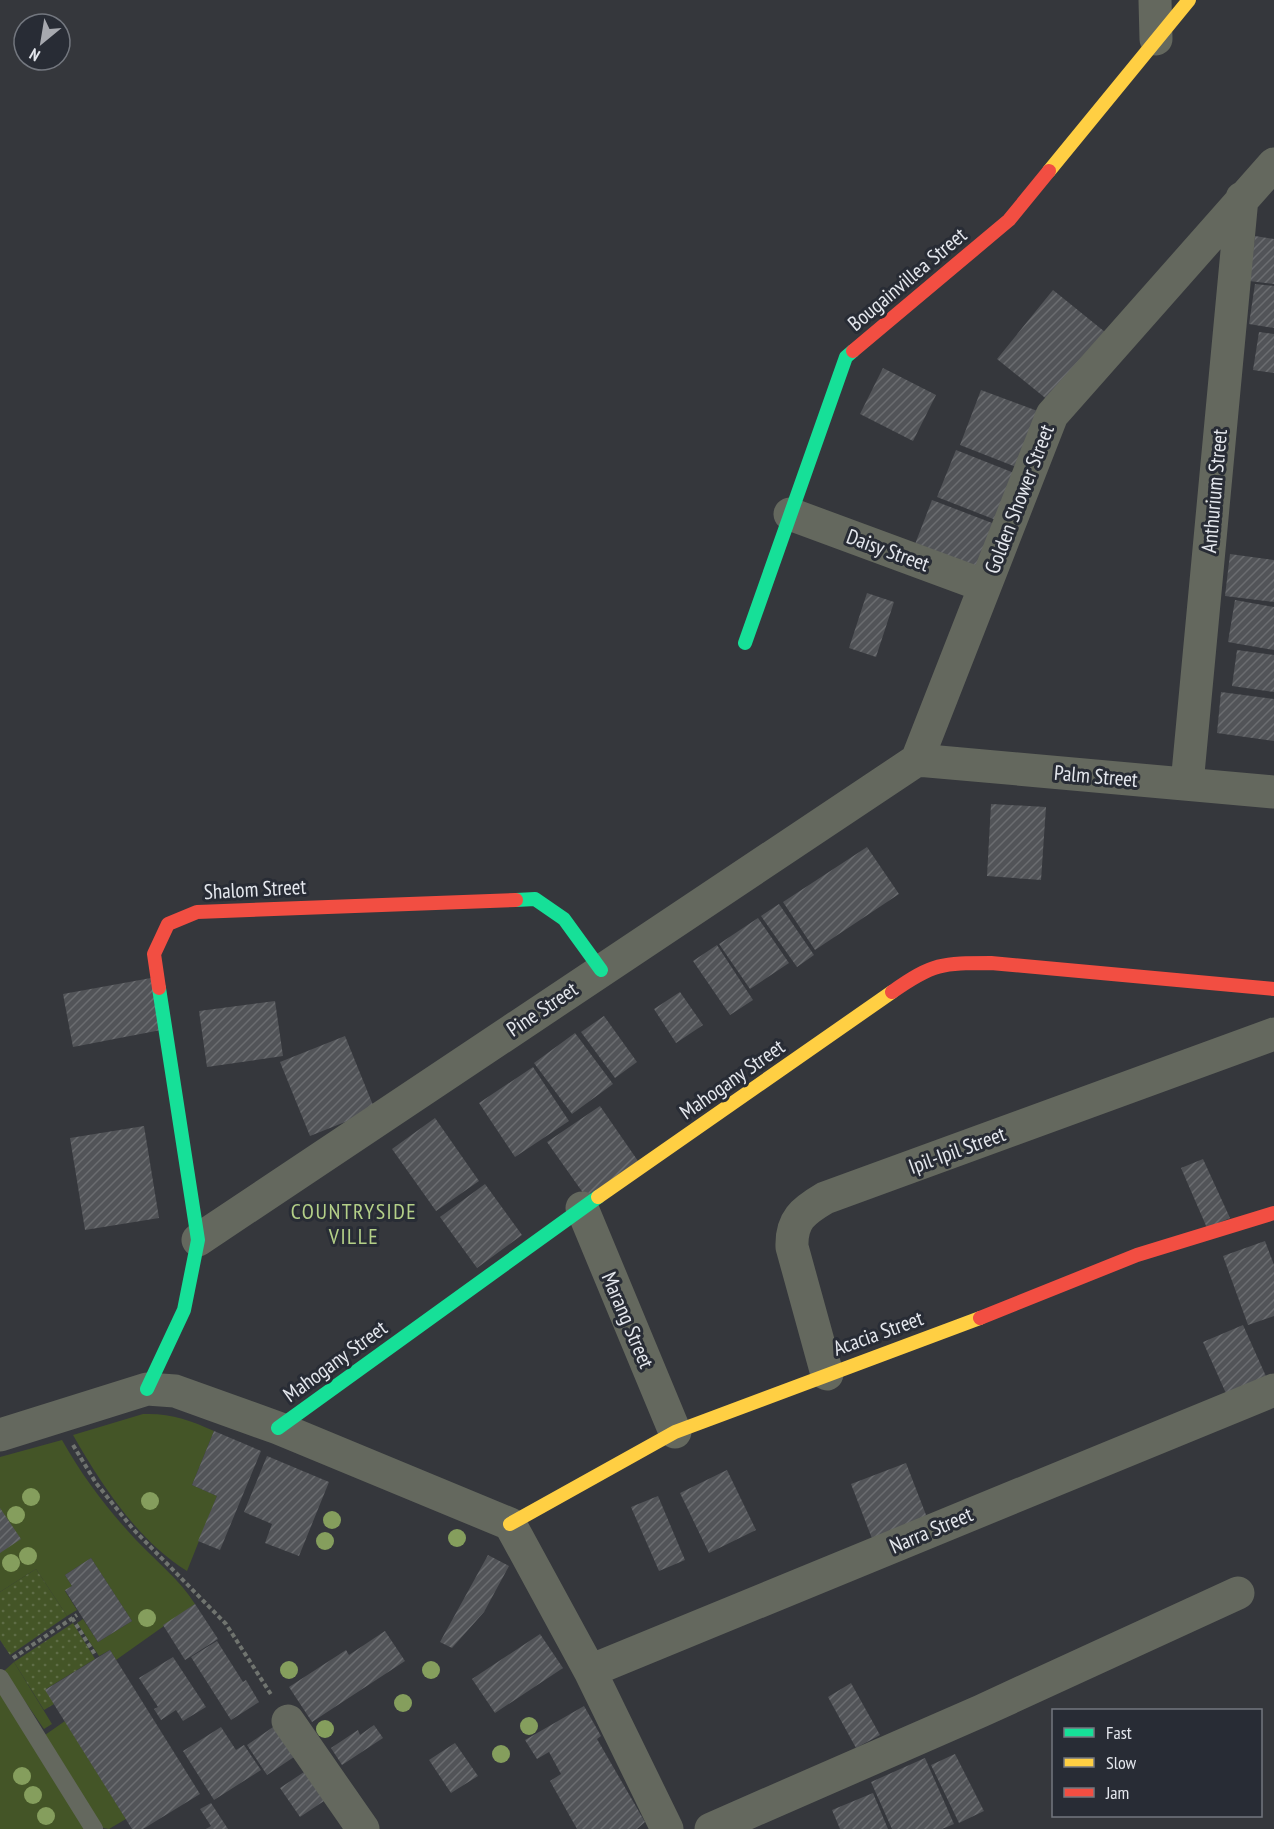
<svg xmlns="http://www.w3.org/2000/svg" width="1274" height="1829" font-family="'PT Sans Narrow',sans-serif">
<defs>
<pattern id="garden-dots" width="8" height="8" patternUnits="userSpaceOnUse" patternTransform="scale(1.5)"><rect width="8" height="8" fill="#445527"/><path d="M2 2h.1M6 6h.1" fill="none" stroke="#5f6d47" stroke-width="1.8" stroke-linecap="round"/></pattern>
<pattern id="building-hatch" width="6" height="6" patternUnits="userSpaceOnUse" patternTransform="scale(1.5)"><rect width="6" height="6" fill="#525458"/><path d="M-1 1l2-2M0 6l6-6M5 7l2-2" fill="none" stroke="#6b6d70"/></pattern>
</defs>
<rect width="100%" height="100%" fill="#35373c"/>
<!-- green -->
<path fill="#445527" d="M143 1414C171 1413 190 1420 214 1431L192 1485 217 1496 187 1571C137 1540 101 1484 73 1435Z
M62 1440C82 1476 108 1510 136 1540 156 1561 180 1580 195 1604L116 1660 110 1650 99 1656 77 1623 83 1619 98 1642 132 1621 91 1558 65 1575 72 1586 65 1591 77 1610 67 1616 36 1569 0 1592V1457Z
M14 1662 52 1724 44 1729 4 1671Z
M0 1693 86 1829H0Z
M65 1721 126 1819 109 1829 103 1828 45 1735Z"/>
<!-- garden -->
<path fill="url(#garden-dots)" d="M36 1569 67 1616 10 1655 0 1640V1592Z
M73 1623 95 1659 46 1689 54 1704 44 1710 14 1662Z"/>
<!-- building -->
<path fill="url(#building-hatch)" d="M1255 236 1274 239V284L1249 281Z
M1255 284 1274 286V328L1249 324Z
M1053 290 1105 332 1049 401 997 359Z
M1259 332 1274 334V373L1253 370Z
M883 368 936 395 913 441 860 414Z
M981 390 1043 413 1021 469 960 445Z
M956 450 1019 475 1001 522 937 497Z
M932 500 1000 526 979 579 912 552Z
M1230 554 1274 560V602L1225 596Z
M867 593 894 602 876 657 849 648Z
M1235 600 1274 607V650L1228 642Z
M1237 650 1274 655V692L1232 686Z
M1221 692 1274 699V741L1217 733Z
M991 804 1046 807 1041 880 987 876Z
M867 847 899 894 815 950 783 902Z
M779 904 814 955 797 967 761 916Z
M758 918 789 963 750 989 719 944Z
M717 945 753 1000 730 1015 693 961Z
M151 978 161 1030 73 1047 63 994Z
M680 992 703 1025 676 1043 654 1009Z
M275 1001 283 1056 207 1067 199 1011Z
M604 1016 637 1062 615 1078 581 1032Z
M575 1033 613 1084 572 1114 534 1063Z
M345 1036 375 1110 310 1136 280 1062Z
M533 1067 569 1121 515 1157 479 1103Z
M600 1106 638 1161 586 1197 547 1142Z
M435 1118 479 1181 436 1211 392 1149Z
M144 1126 159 1218 85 1230 70 1138Z
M1203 1159 1230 1218 1207 1228 1181 1168Z
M485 1184 522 1235 477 1268 440 1217Z
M1265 1241 1274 1265V1316L1248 1325 1223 1256Z
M1243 1325 1269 1383 1229 1400 1203 1342Z
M214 1431 261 1451 220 1550 198 1541 217 1496 192 1485Z
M267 1456 329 1482 299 1556 265 1543 272 1524 244 1512Z
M906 1463 928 1520 873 1541 851 1484Z
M727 1470 756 1530 709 1553 680 1493Z
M658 1496 685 1560 659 1571 631 1507Z
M0 1508 21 1539 0 1553Z
M488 1555 509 1566 484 1612 452 1648 440 1642Z
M91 1558 132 1621 98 1642 65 1590 72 1586 65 1575Z
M195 1604 218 1639 185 1660 163 1625Z
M385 1631 405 1661 312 1722 289 1687 346 1650 349 1655Z
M540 1634 563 1668 495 1713 472 1679Z
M217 1641 243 1682 246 1680 259 1702 231 1720 191 1657Z
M110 1650 200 1794 143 1829H132L45 1690Z
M173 1657 206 1707 183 1721 176 1710 161 1720 154 1709 158 1707 139 1678Z
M851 1683 880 1735 856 1748 828 1697Z
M584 1706 601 1736 597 1739 645 1822 637 1829H577L550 1781 561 1774 549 1752 537 1759 525 1740Z
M276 1725 297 1755 267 1775 247 1745Z
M374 1725 383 1738 342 1765 331 1748 358 1730 360 1735Z
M221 1727 236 1750 244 1745 261 1770 214 1800 183 1751Z
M455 1743 478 1776 451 1793 429 1760Z
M955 1754 984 1811 959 1823 931 1765Z
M925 1758 954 1824 942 1829H892L871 1782Z
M313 1766 330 1797 300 1817 280 1788Z
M873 1793 888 1829H840L832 1810Z
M211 1803 228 1829H206L211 1826 200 1809Z"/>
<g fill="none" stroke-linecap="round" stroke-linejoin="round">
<!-- path -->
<path stroke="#70746f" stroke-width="4" stroke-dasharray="4.5 3" stroke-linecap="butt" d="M73 1445 96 1483 133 1529 226 1624 272 1696
M72 1618 96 1656
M13 1658 77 1615"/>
<!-- lane -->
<path stroke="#64685e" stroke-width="18" d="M0 1678 94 1829"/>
<!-- street -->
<path stroke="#64685e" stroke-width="33" d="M1155 0 1156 39
M790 514 985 586
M917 760 1052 415 1274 164
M917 760 1274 792
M1187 784 1242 198
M582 1208 675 1432
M198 1240 917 760
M827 1374 792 1247C791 1220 803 1211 825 1198L1274 1034
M0 1435 147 1389 175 1391 278 1428 510 1524 590 1671 667 1829
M590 1671 1274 1390
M288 1721 363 1829
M711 1829 981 1711 1238 1593"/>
<!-- fast -->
<path stroke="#16e098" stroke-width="14" d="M745 643 846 357 853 351
M516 900 535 899 564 919 601 970
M147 1389 184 1310 198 1240 159 988
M278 1428 598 1197"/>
<!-- slow -->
<path stroke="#ffcf43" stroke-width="14" d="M1049 171 1189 0
M598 1197 892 992
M510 1524 675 1432 980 1318"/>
<!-- jam -->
<path stroke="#f24e42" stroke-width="14" d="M853 351 1009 220 1049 171
M159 988 154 954 168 924 197 912 516 900
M892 992C933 963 942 963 991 963L1274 989
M980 1318 1137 1255 1274 1213"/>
</g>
<!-- trees -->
<g fill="#859e5d">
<circle cx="31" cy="1497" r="9"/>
<circle cx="150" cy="1501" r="9"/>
<circle cx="16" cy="1515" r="9"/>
<circle cx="332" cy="1520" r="9"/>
<circle cx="457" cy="1538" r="9"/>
<circle cx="325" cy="1541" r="9"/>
<circle cx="28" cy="1556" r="9"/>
<circle cx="11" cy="1563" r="9"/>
<circle cx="147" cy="1618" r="9"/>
<circle cx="289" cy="1670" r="9"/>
<circle cx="431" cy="1670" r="9"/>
<circle cx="403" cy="1703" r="9"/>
<circle cx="529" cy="1726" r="9"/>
<circle cx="325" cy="1729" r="9"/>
<circle cx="501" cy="1754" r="9"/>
<circle cx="22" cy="1776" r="9"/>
<circle cx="33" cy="1795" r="9"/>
<circle cx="46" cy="1816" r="9"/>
</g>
<g text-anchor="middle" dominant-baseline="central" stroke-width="6" stroke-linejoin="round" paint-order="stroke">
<!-- street labels -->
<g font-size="21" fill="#e4e7ed" stroke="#282c35">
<text transform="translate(907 279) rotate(-40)">Bougainvillea Street</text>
<text transform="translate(1214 491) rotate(-85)">Anthurium Street</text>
<text transform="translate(1019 499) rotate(-69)">Golden Shower Street</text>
<text transform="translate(888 550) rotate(20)">Daisy Street</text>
<text transform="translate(1096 776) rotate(5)">Palm Street</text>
<text transform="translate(255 889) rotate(-3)">Shalom Street</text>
<text transform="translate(542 1009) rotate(-34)">Pine Street</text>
<text transform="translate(732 1079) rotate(-35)">Mahogany Street</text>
<text transform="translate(957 1150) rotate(-20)">Ipil-Ipil Street</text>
<text transform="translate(628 1320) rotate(67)">Marang Street</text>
<text transform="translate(878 1333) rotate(-20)">Acacia Street</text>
<text transform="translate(335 1361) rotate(-36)">Mahogany Street</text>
<text transform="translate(931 1530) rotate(-23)">Narra Street</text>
</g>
<!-- neighbourhood labels -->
<g font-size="22" letter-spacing="1.5" fill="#b4d088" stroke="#282c35">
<text x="354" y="1211">COUNTRYSIDE<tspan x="354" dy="25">VILLE</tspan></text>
</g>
</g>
<!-- legend -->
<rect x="1052" y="1709" width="210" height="108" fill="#282c35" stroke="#73777f" stroke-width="1.5"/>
<rect x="1064" y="1728" width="30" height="9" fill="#16e098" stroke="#73777f" stroke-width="1.5"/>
<text x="1106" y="1739" font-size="18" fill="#e4e7ed">Fast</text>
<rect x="1064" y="1758" width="30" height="9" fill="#ffcf43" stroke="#73777f" stroke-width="1.5"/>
<text x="1106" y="1769" font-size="18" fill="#e4e7ed">Slow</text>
<rect x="1064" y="1788" width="30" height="9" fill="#f24e42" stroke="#73777f" stroke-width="1.5"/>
<text x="1106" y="1799" font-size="18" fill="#e4e7ed">Jam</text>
<!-- north arrow -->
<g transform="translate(42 42) rotate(210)"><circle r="28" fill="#282c35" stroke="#73777f" stroke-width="1.5"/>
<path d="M0-4.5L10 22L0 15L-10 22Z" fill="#a7a9af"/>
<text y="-9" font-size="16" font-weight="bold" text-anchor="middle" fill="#e4e7ed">N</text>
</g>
</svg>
